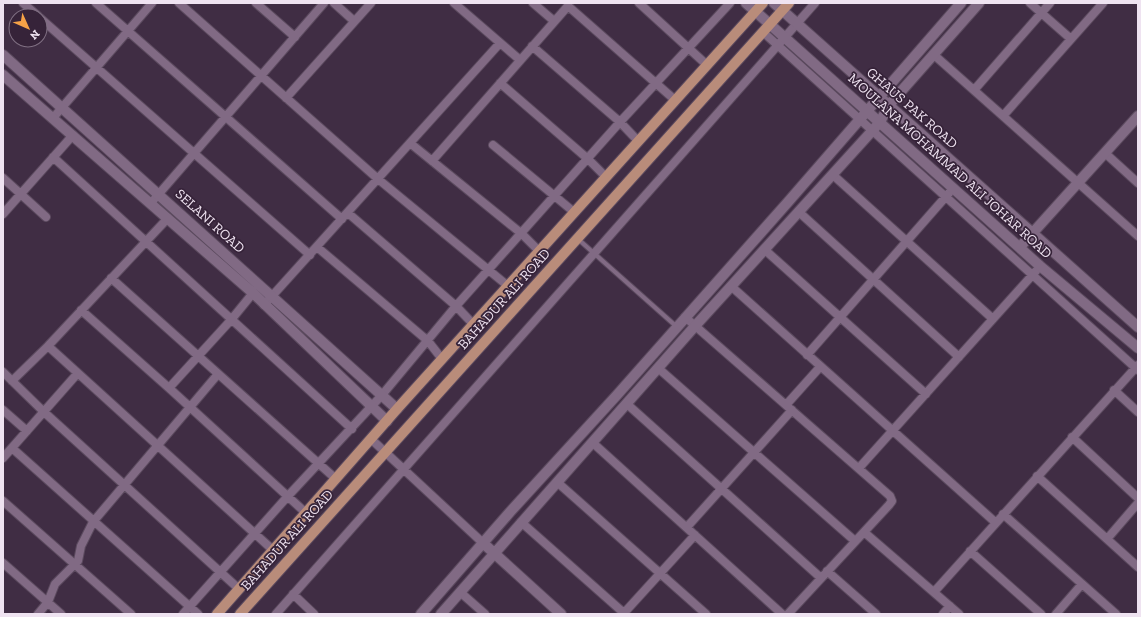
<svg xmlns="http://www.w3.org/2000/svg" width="1141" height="617" font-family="'Zilla Slab',serif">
<rect width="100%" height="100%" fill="#402d44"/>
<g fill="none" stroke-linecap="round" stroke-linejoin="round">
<defs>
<path id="lane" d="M578 239 677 327"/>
<path id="street" d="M23 3 38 16
M96 3 342 219
M179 3 378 179 508 286
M256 3 295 37
M334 3 354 21
M454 3 520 60
M533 3 554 21
M639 3 707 65
M1030 3 1071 39
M1103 3 1003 116 1138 236
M40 18 310 255
M764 33 1138 370
M532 46 620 122 638 141
M933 54 1003 116
M500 83 588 159 606 177
M975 89 1050 3
M286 98 371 3
M53 118 152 3
M410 143 522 234 539 251
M493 145 574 212
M1105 153 1138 183
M53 157 352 429
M432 161 568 6 675 100
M833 175 993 319
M3 178 46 217
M151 203 324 3
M348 213 456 306 473 324
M800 213 959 357
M3 214 73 135
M317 247 428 341 442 359
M765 250 926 394
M111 278 336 479
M732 287 995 522
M264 305 500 43
M81 310 169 388 306 513
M685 317 890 496 892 501 889 505 788 614
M48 346 274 551
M807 355 949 193
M658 368 855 541
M3 372 44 412 239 589
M12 381 48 346 168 218
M169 388 231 320 253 293
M1114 390 1138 412
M627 404 821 578
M786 405 820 367
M3 410 27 431
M1072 437 1138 498
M371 439 483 543
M593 443 782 614
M12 448 198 614
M3 458 77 374
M859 468 1036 271
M1037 476 1138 567
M557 482 706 614
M3 501 131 614
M1003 514 1116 614
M521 522 625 614
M687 527 792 410
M864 532 959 614
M1107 539 1138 503
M970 551 1041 614
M3 563 61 614
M827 571 876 614
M460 592 485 614
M934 592 1138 365
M293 594 314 614
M624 613 695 535
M38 614 48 602 55 584 78 561 81 546 93 522 218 374
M183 614 288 496 382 395 456 306 620 122 730 3
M276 614 815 3
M943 614 950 606
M1056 614 1082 584"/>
<path id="secondary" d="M746 3 1040 266 1138 348
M774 3 1138 327
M3 55 397 409
M3 75 253 293 387 421
M1020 247 1138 116
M483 543 561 614
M421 614 510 512 617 395 788 202 961 3
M441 614 695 326 872 131 880 122 889 105 979 3"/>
<path id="primary" d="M217 614 397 409 763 3
M240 614 789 3"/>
</defs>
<!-- lane casing -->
<use href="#lane" stroke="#5b4a5e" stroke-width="6"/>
<!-- street casing -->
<use href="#street" stroke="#5b4a5e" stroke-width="10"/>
<!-- secondary casing -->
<use href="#secondary" stroke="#5b4a5e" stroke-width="12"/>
<!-- primary casing -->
<use href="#primary" stroke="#5b4a5e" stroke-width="12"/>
<!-- lane -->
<use href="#lane" stroke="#816a84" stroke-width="4"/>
<!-- street -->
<use href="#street" stroke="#816a84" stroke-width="8"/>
<!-- secondary -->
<use href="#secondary" stroke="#816a84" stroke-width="10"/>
<!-- primary -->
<use href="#primary" stroke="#b98c7a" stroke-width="10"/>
</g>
<g text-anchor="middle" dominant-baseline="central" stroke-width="3.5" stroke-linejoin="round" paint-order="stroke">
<!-- street labels -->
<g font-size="14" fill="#efe3f1" stroke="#362339">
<text transform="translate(912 108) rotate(41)">GHAUS PAK ROAD</text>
<text transform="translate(950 166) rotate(42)">MOULANA MOHAMMAD ALI JOHAR ROAD</text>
<text transform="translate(210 221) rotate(42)">SELANI ROAD</text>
<text transform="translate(504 299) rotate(-48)">BAHADUR ALI ROAD</text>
<text transform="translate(287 540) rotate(-48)">BAHADUR ALI ROAD</text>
</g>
</g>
<!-- border -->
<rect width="1141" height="617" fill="none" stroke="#efe3f1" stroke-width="8"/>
<!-- north arrow -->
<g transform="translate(28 28) rotate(135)"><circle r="19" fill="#362339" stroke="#807083"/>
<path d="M0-3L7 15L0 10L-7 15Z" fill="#f6a247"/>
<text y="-6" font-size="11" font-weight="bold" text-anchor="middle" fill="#efe3f1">N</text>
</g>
</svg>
